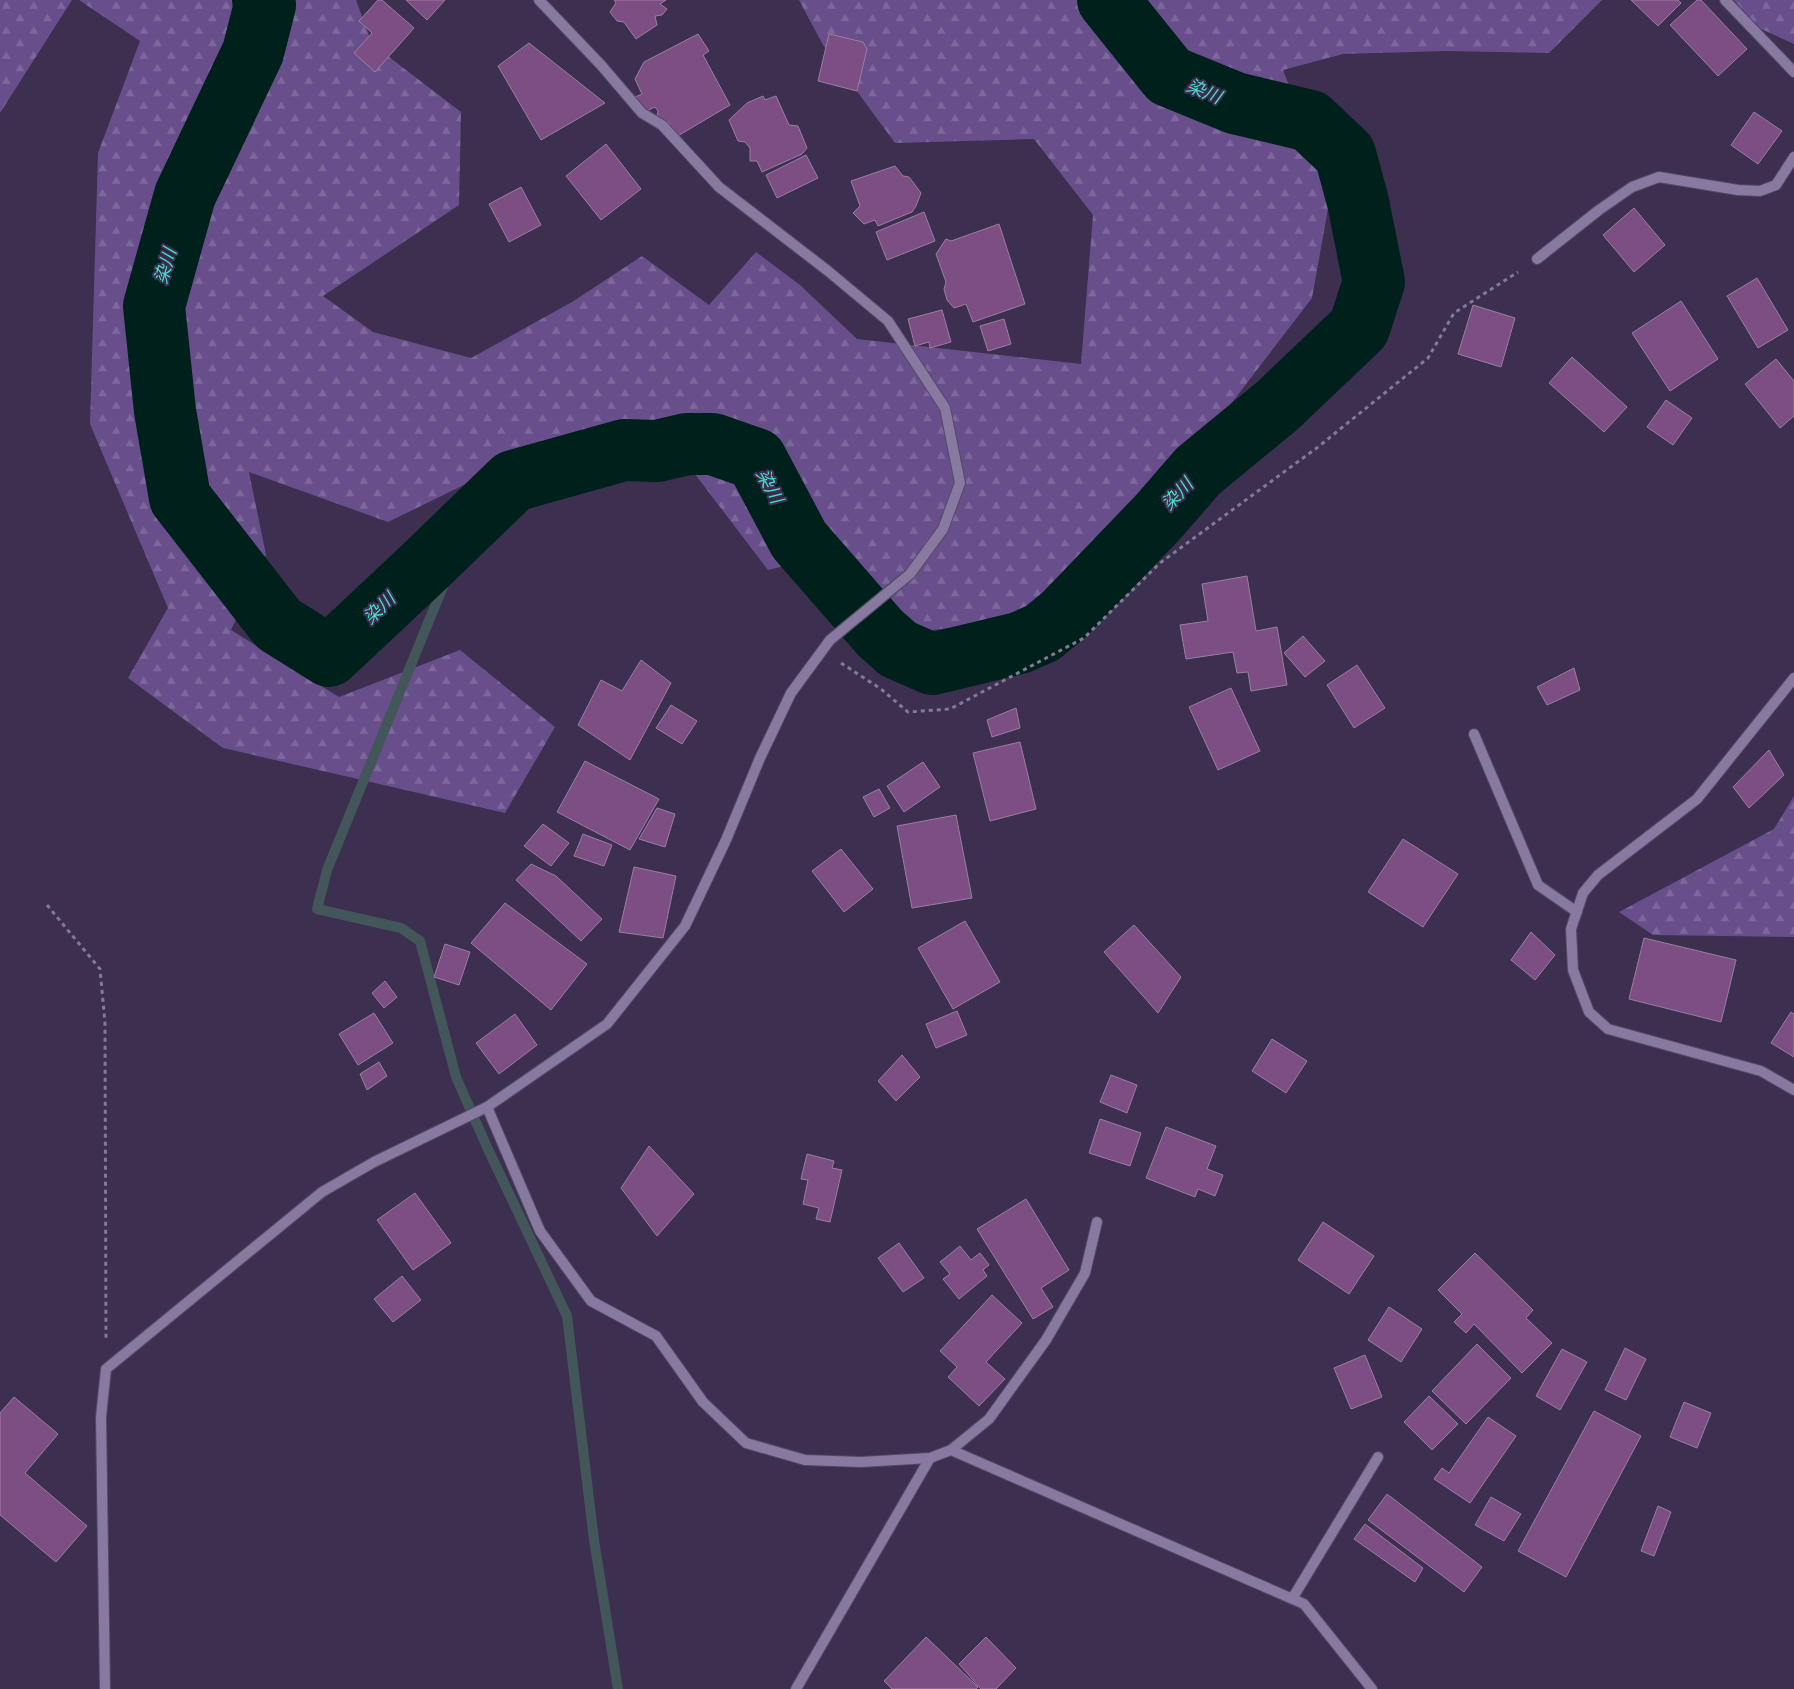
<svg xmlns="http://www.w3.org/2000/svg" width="1794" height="1689" font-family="Roboto,'Noto Sans JP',sans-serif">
<defs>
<pattern id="forest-firs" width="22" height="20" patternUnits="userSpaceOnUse" patternTransform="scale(1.25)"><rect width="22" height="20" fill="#684f8c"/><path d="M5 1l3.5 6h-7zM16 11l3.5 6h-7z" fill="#7d689c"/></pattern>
</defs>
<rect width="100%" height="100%" fill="#3c2f50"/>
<!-- forest -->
<path fill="url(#forest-firs)" d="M0 0H72L0 113Z
M79 0H356L372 44 461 112 459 205 323 296 373 332 471 358 572 302 642 256 709 305 756 252 800 285 857 339 1081 364 1093 215 1034 139 895 143 823 45 799 0H1602L1549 53 1446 51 1343 54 1283 70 1331 192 1312 298 1214 426 1036 605 980 624 917 632 815 559 768 570 691 469 548 444 388 522 249 472 266 555 231 630 339 697 460 650 555 727 505 813 223 748 128 678 168 608 90 424 98 153 140 41Z
M1734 0H1794V44L1759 28Z
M1794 796V937L1653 935 1619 912 1774 829Z"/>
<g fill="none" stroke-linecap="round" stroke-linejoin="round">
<!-- stream -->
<path stroke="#43575a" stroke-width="10" d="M424 567 444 584 327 870 317 909 401 928 420 941 456 1077 487 1147 567 1316 594 1540 618 1689"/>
<!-- river -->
<path stroke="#00201c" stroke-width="62" d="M263 0 265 5 253 52 185 195 154 306 165 411 180 498 278 624 329 656 424 567 513 481 624 450 657 451 687 444H713L756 459 799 540 880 633 898 649 932 664 1019 643 1042 633 1064 615 1159 516 1198 471 1277 406 1359 328 1374 282 1358 202 1345 154 1310 121 1235 103 1169 76 1108 0"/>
</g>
<!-- building -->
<path fill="#7c4e83" stroke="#9b7fa0" d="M378 0H382L414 28 375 72 354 53 372 33 359 21Z
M406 0H445L427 20Z
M614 0H666L660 4 667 9 662 15 655 16 657 25 636 39 624 22 617 21 610 12 616 3Z
M1631 0H1678L1681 3 1658 26Z
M1697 0H1701L1747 49 1718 76 1670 25Z
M698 34 709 51 703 55 730 105 676 137 668 122 662 125 657 116 658 111 655 107 642 113 635 97 642 94 635 79 644 62Z
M829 34 863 42 867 49 857 91 818 81Z
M529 43 605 103 541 140 498 66Z
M763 96 765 100 776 96 789 125 798 126 807 148 802 154 762 172 757 161H750V148L745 142 738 141 729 120 747 103Z
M1754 112 1782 131 1758 164 1731 145Z
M606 144 641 189 601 220 566 176Z
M806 155 818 178 777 198 766 175Z
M895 166 903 176 909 177 921 193 916 206 912 212 878 226 875 220 864 224 853 213 860 206 851 181Z
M521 187 541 225 509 242 489 204Z
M1634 208 1665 245 1634 272 1603 235Z
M924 212 935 241 887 260 876 232Z
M999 224 1025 304 973 322 966 304 954 308 947 300 944 289 946 282 936 254 946 239 951 241Z
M1757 278 1788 330 1758 348 1727 296Z
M1681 301 1718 359 1670 391 1632 333Z
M1473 305 1515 318 1501 367 1458 354Z
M942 310 951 342 930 348 929 342 915 346 908 319Z
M1004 319 1011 344 988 351 980 326Z
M1572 357 1627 407 1604 432 1549 383Z
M1776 359 1794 381V416L1780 428 1745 384Z
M1666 400 1692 418 1673 445 1647 427Z
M1247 576 1256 631 1277 627 1287 685 1251 691 1248 672 1237 673 1233 652 1186 659 1180 625 1208 621 1202 584Z
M1303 636 1325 661 1305 677 1284 653Z
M641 660 671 683 630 760 578 725 601 680 622 691Z
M1357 665 1385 708 1354 728 1327 685Z
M1574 668 1580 690 1547 705 1537 687Z
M1231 688 1260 751 1218 770 1189 707Z
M671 705 697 721 682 744 656 728Z
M1016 708 1020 728 992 737 987 720Z
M1020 742 1036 809 990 821 973 753Z
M1769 750 1784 775 1749 808 1733 787Z
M585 761 659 799 630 850 557 812Z
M923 762 940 787 904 812 887 786Z
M879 789 890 808 874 817 863 797Z
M657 808 675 814 665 847 639 839Z
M956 815 972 898 912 908 897 826Z
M543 824 569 843 551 866 524 846Z
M583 834 612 845 604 866 574 856Z
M1403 839 1458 874 1423 927 1368 892Z
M841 849 873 889 844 912 812 871Z
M531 864 556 876 602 919 581 941 516 880Z
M634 867 676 876 663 938 619 932Z
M505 903 587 964 551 1010 471 943Z
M965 921 1000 982 953 1009 918 948Z
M1134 925 1181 977 1158 1013 1104 952Z
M1531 932 1555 955 1535 980 1511 960Z
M1644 938 1736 960 1721 1022 1629 999Z
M445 944 470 952 459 985 434 977Z
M385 981 397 997 384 1008 372 993Z
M957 1011 967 1035 936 1048 926 1024Z
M1791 1012 1794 1014V1057L1771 1043Z
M374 1013 393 1043 358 1065 339 1034Z
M515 1014 537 1045 499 1074 476 1043Z
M1272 1039 1307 1061 1286 1093 1252 1071Z
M902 1055 920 1077 896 1101 878 1081Z
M379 1062 387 1076 367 1090 360 1074Z
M1111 1075 1137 1085 1127 1113 1100 1102Z
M1100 1119 1141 1133 1130 1166 1089 1153Z
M1166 1127 1216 1146 1207 1169 1223 1175 1215 1196 1198 1189 1195 1197 1146 1178Z
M649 1146 694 1194 657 1236 621 1188Z
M807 1154 834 1161 832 1168 842 1170 830 1222 816 1219 819 1208 803 1204 808 1180 801 1179Z
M415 1193 451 1243 413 1270 377 1220Z
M1026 1199 1069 1270 1041 1288 1053 1307 1033 1319 977 1229Z
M1323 1222 1374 1256 1349 1294 1298 1260Z
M899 1243 924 1278 903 1292 878 1258Z
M960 1246 971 1260 980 1253 989 1265 983 1270 987 1276 959 1299 943 1279 950 1274 940 1262Z
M1475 1253 1533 1310 1526 1318 1552 1343 1522 1373 1474 1324 1466 1333 1454 1322 1462 1314 1438 1290Z
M402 1276 421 1300 393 1322 374 1299Z
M992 1295 1022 1323 986 1362 1005 1379 979 1406 948 1377 957 1367 940 1351Z
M1389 1307 1422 1329 1401 1362 1368 1340Z
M1477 1344 1511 1378 1466 1424 1432 1391Z
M1625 1348 1646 1359 1626 1400 1605 1390Z
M1562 1349 1587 1362 1560 1410 1536 1396Z
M1365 1355 1382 1397 1351 1409 1334 1368Z
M1429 1396 1458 1424 1432 1450 1404 1422Z
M14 1397 58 1434 25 1473 87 1526 56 1562 0 1515V1413Z
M1684 1402 1711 1413 1697 1448 1670 1437Z
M1594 1411 1641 1436 1566 1577 1518 1551Z
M1488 1417 1516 1436 1470 1503 1434 1479 1442 1468 1449 1473Z
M1387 1494 1482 1567 1464 1592 1368 1520Z
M1491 1497 1521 1514 1504 1541 1475 1525Z
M1658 1506 1671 1512 1654 1556 1641 1551Z
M1365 1524 1423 1568 1415 1582 1354 1539Z
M926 1637 978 1687 976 1689H892L884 1681Z
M986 1637 1016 1668 996 1689H981L959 1664Z"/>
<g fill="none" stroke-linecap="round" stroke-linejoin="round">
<defs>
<path id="lane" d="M1725 0 1794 72
M1537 259 1599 210 1632 187 1659 177 1738 190 1760 191 1776 185 1794 157
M1474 734 1538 885 1577 912
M487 1107 540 1231 591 1301 656 1336 703 1402 746 1443 805 1460 861 1462 930 1458
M951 1450 989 1419 1046 1340 1085 1273 1097 1222"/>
<path id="street" d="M1794 678 1697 799 1598 875 1583 893 1571 929 1573 970 1589 1012 1608 1029 1761 1071 1794 1090
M1292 1599 1378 1457
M105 1689 101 1417 106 1369 322 1192 374 1162 487 1107 607 1024 685 926 726 840 760 758 791 693 830 640 910 574 943 529 960 483 945 408 888 321 828 271 719 187 662 125 642 113 601 65 539 0
M796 1689 930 1458 951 1450 1304 1604 1372 1689"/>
</defs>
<!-- lane casing -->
<use href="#lane" stroke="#544964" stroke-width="12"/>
<!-- street casing -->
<use href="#street" stroke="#544964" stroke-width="12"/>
<!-- path -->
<path stroke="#847a95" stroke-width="3" stroke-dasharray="4 4" stroke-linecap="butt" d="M841 663 881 689 908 712 950 709 1084 638 1160 563 1318 447 1428 358 1454 313 1518 272
M47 905 100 969 105 1023 106 1340"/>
<!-- lane -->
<use href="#lane" stroke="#87799f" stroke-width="10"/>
<!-- street -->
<use href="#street" stroke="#87799f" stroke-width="10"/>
</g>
<g text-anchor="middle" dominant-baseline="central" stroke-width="4" stroke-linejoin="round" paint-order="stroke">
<!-- water labels -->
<g font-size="18" font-style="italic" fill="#47ddc8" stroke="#3c2f50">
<text transform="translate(1204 91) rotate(22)">染川</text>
<text transform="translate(165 266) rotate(-74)">染川</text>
<text transform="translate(770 486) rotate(62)">染川</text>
<text transform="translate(1177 494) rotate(-47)">染川</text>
<text transform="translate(379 608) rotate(-44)">染川</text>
</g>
</g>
</svg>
